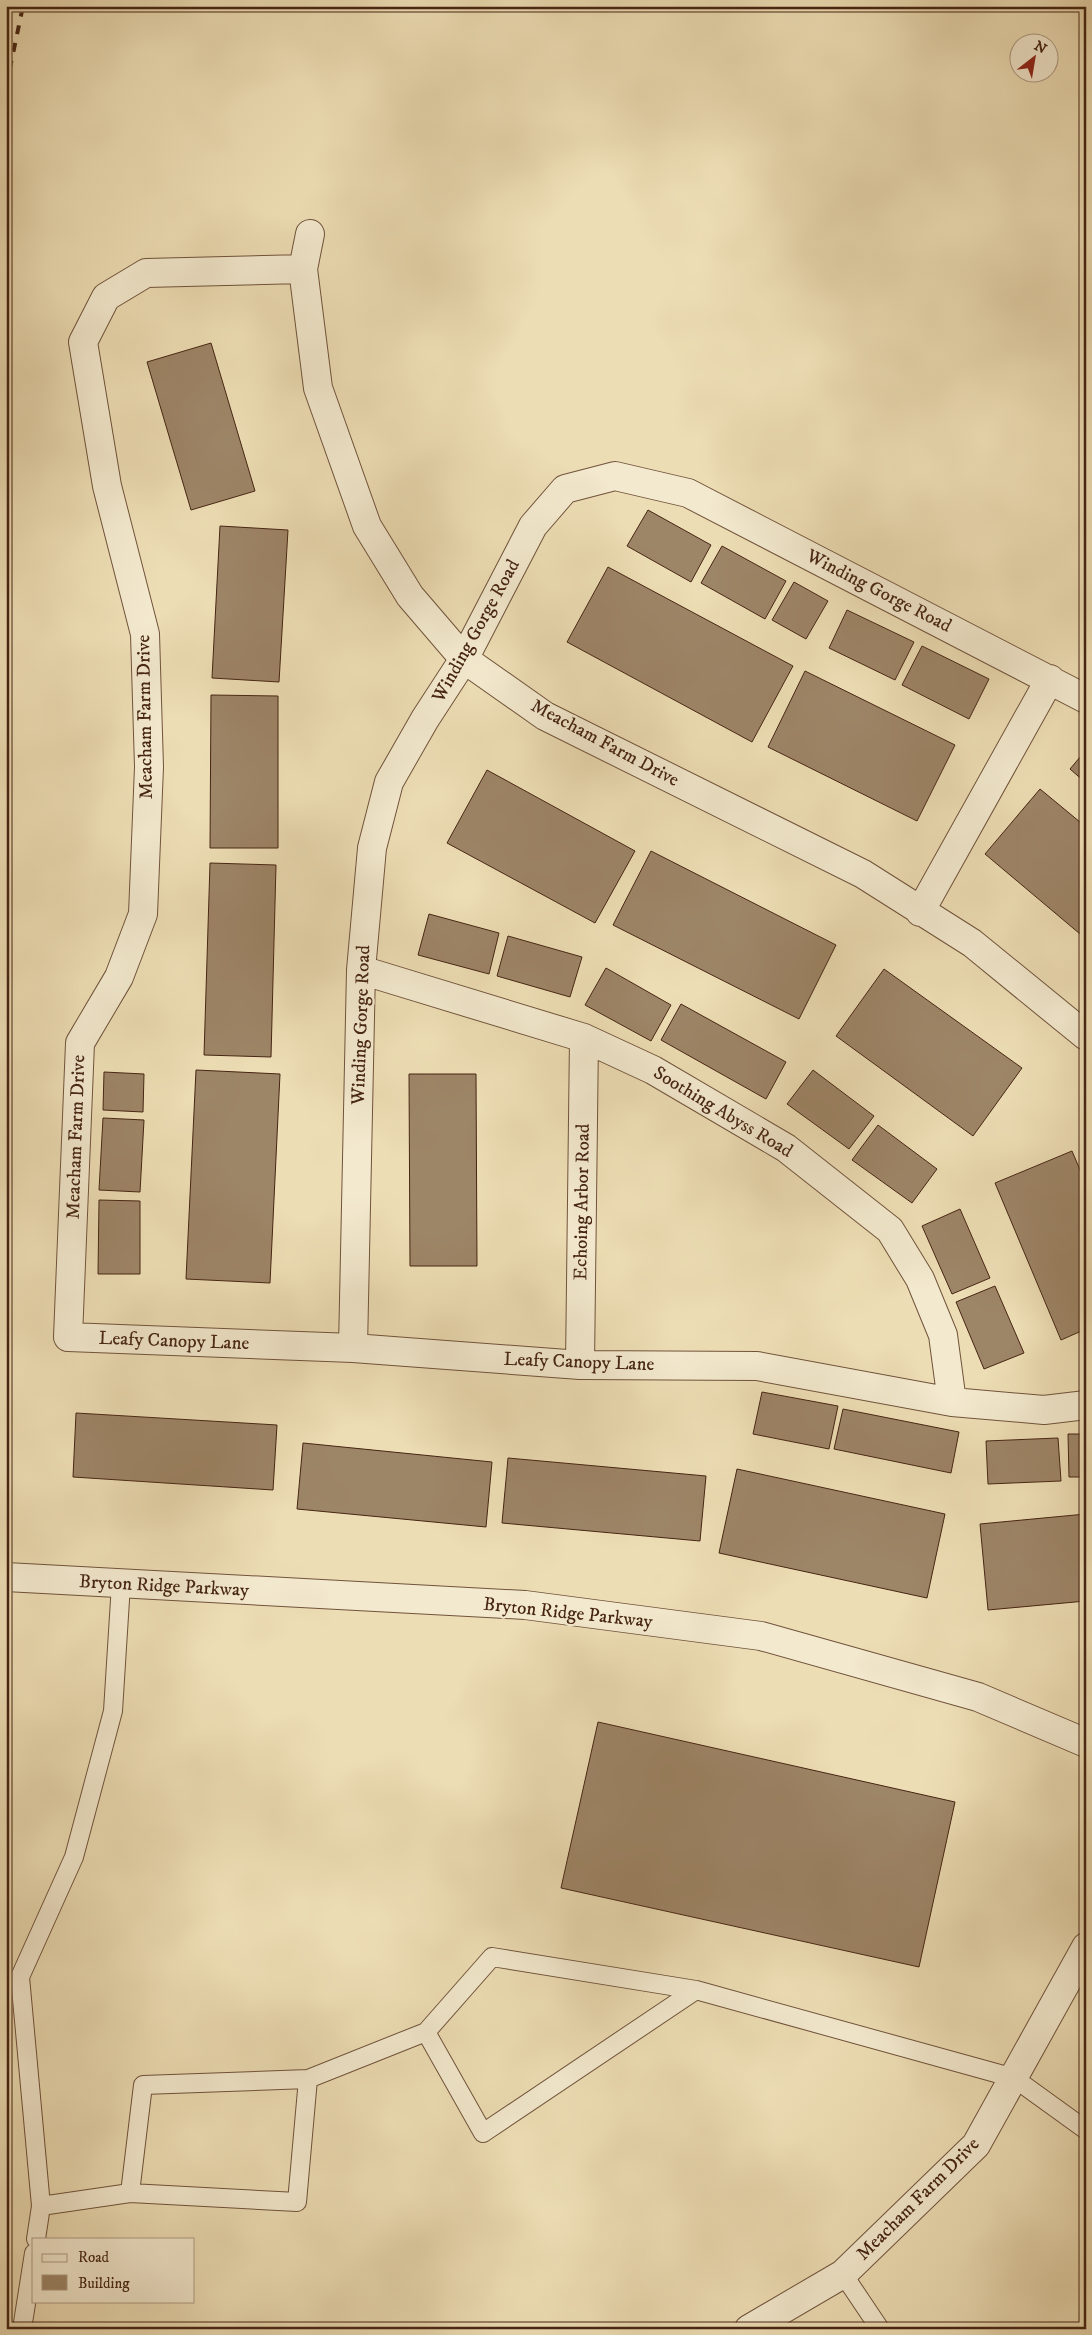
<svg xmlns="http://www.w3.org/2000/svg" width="1092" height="2335" font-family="'IM FELL DW Pica',serif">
<rect width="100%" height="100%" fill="#edddb4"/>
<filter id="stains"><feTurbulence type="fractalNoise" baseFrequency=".004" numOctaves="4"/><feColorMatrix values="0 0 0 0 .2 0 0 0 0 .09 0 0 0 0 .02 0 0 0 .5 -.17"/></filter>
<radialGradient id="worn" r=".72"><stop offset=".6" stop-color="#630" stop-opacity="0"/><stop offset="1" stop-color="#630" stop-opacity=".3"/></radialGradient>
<!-- building -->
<path fill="#9d8567" stroke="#462513" d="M211 343 255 491 191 510 147 362Z
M648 510 711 545 691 582 627 546Z
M220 526 288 530 279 682 212 678Z
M722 546 786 581 765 619 701 583Z
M608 567 793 666 752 742 567 642Z
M794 582 828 601 806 639 772 620Z
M847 610 914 642 895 680 829 648Z
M922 646 989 679 969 719 902 685Z
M805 671 955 745 917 821 768 747Z
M211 695 278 696V848H210Z
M1086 750V783L1070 769Z
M487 770 635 851 595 923 447 843Z
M1040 789 1086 827V939L985 854Z
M651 851 836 945 799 1019 613 925Z
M210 863 276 865 271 1057 204 1055Z
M429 914 499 933 489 974 418 955Z
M508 936 582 957 570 997 497 976Z
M606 968 671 1005 651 1041 585 1005Z
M884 969 1022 1068 973 1136 836 1036Z
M681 1004 786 1062 766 1099 661 1040Z
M196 1070 280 1074 270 1283 186 1279Z
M813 1070 874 1116 849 1149 787 1104Z
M104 1072 144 1074 143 1112 103 1110Z
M409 1074H476L477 1266H410Z
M103 1118 144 1120 140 1192 99 1190Z
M878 1125 937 1169 912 1203 852 1160Z
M1072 1151 1086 1184V1329L1061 1340 995 1183Z
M99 1200 140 1201V1274H98Z
M960 1209 990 1278 952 1294 922 1226Z
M995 1286 1024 1353 984 1369 956 1302Z
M762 1392 838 1406 829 1449 753 1434Z
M843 1409 959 1432 951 1473 834 1449Z
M76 1413 277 1425 273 1490 73 1477Z
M1068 1434H1086V1477H1069Z
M1058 1438 1061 1481 988 1484 986 1441Z
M303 1443 492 1462 486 1527 297 1509Z
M508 1458 706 1476 700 1541 502 1523Z
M737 1469 945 1514 927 1598 719 1553Z
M1086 1514V1601L988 1610 980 1524Z
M598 1722 955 1802 919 1967 561 1888Z"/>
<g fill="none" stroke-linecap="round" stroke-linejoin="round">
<defs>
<path id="service" d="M426 2032 483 2133 696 1990
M308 2079 426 2032 492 1957 696 1990 1014 2078 1086 2130
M41 2206 130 2193 297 2202 308 2079 143 2085 130 2193
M36 2239 41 2206 20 1977 74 1857 113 1711 121 1584
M843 2274 880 2329
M22 2329 34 2253"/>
<path id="minor" d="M310 234 303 269 318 388 367 526 410 596 464 659 545 716 863 874 972 943 1086 1036
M303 269 146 273 106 297 83 342 107 486 145 634 149 767 143 914 119 977 80 1043 68 1337 353 1348 580 1365 757 1366 952 1402 1044 1410 1086 1405
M920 912 1050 679
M361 970 584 1038 653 1070 786 1148 890 1230 920 1279 943 1335 952 1402
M353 1348 361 970 372 848 389 782 425 719 464 659 533 526 565 489 615 476 688 493 1086 699
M580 1365 584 1038
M6 1577 525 1605 761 1636 978 1697 1086 1743
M749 2329 843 2274 976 2145 1086 1947"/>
</defs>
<!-- service casing -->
<use href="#service" stroke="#70533b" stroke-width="20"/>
<!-- minor casing -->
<use href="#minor" stroke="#70533b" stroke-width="30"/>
<!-- service -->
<use href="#service" stroke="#f3e9ce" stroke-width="18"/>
<!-- minor -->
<use href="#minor" stroke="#f3e9ce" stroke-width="28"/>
<!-- rail -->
<path stroke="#462513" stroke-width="4" stroke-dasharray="9 9" stroke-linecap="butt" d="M6 87 23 6"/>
</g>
<g text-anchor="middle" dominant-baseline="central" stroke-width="4.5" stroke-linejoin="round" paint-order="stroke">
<!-- street labels -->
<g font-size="19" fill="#462513" stroke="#f3e9ce">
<text transform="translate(879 591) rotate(27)">Winding Gorge Road</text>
<text transform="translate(476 631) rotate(-61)">Winding Gorge Road</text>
<text transform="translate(145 717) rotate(-91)">Meacham Farm Drive</text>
<text transform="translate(605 743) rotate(28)">Meacham Farm Drive</text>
<text transform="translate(361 1025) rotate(-88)">Winding Gorge Road</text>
<text transform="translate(723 1112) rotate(31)">Soothing Abyss Road</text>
<text transform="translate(76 1137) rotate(-88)">Meacham Farm Drive</text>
<text transform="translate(582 1202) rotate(-89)">Echoing Arbor Road</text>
<text transform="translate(174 1341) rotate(2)">Leafy Canopy Lane</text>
<text transform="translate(579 1362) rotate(2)">Leafy Canopy Lane</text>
<text transform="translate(164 1586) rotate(3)">Bryton Ridge Parkway</text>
<text transform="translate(568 1613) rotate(6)">Bryton Ridge Parkway</text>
<text transform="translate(918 2199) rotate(-45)">Meacham Farm Drive</text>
</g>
</g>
<!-- margin -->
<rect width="1092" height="2335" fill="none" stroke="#edddb4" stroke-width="25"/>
<rect x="8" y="8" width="1077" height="2320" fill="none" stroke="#462513" stroke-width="2.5"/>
<rect x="12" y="12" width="1067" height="2310" fill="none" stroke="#462513"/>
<!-- legend -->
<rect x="32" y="2238" width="162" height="65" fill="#f3e9ce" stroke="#ae9b83"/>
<rect x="42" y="2254" width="25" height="8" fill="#f3e9ce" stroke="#ae9b83"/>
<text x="78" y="2262" font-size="15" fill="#462513">Road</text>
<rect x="42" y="2275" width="25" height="15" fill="#9d8567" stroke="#ae9b83"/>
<text x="78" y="2288" font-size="15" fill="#462513">Building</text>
<!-- north arrow -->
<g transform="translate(1034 58) rotate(31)"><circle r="24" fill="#f3e9ce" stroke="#ae9b83"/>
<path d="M0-4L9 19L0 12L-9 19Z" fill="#8f2418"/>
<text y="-8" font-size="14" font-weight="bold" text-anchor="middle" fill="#462513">N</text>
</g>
<rect width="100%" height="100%" filter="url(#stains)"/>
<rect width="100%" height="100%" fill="url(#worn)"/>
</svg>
